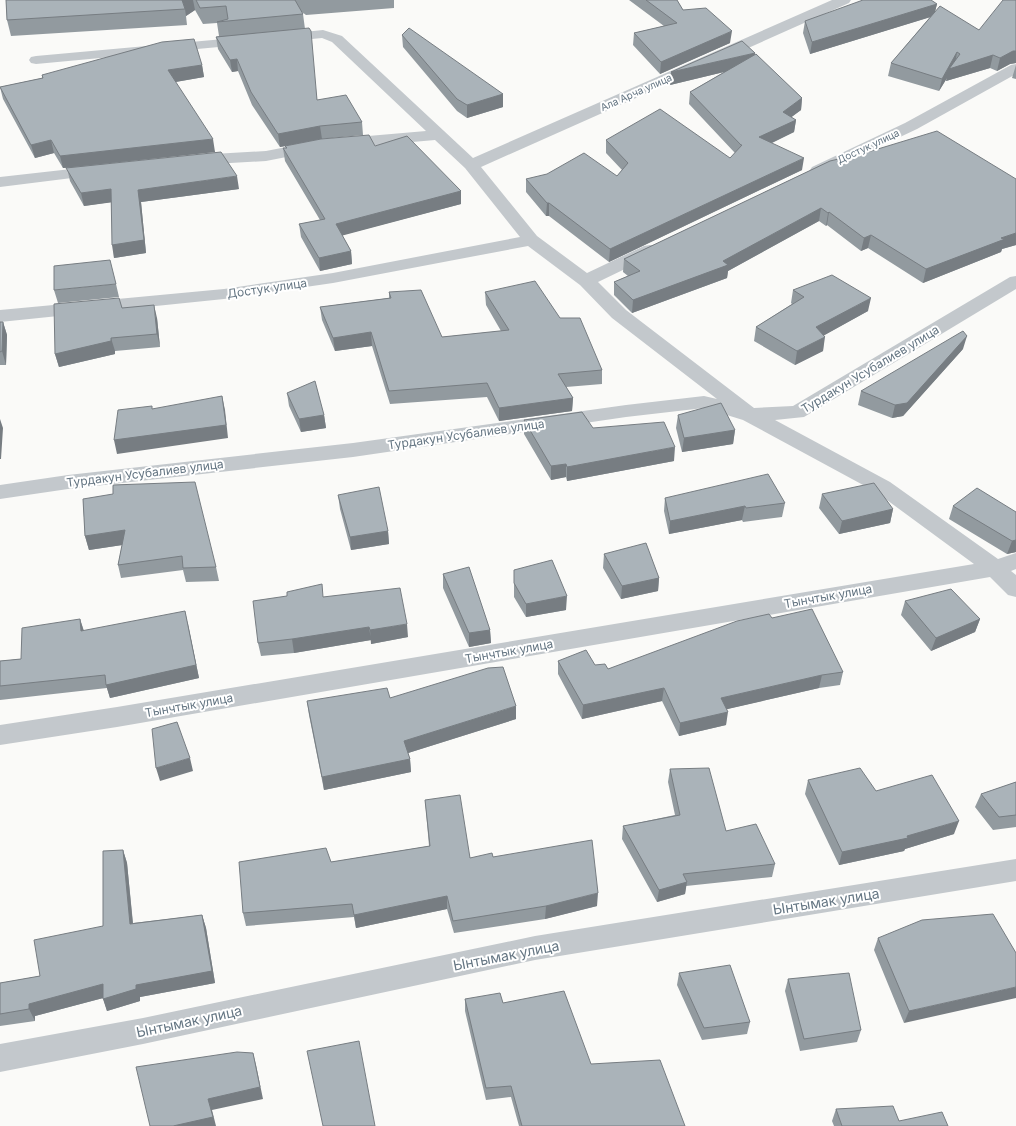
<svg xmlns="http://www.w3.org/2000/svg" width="1016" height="1126" font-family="Inter,sans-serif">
<rect width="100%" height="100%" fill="#fafaf8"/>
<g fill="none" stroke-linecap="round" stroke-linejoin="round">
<!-- street -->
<path fill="#c3c8cc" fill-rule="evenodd" d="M832 0H851L849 3 481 167 537 236 587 273 644 246 650 245 656 246 659 250 656 254 598 282 626 310 754 408 793 406 1010 277 1016 276V289L804 417 775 420 890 482 998 559 1016 553V569L1011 571 1016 575V597L1008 595 990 577 117 727 0 745V725L117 707 974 564 876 492 743 420 704 408 626 417 353 457 68 489 0 499V485L68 475 353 443 626 405 704 396 717 399 612 318 580 285 528 246 333 283 224 299 0 322V310L224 289 333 273 520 237 465 168 435 140 322 150 266 161 196 165 190 163 188 160 190 157 196 155 266 151 322 140 426 131 332 42 322 38 281 42 276 41 274 38 276 35 323 30 342 36 473 158Z
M246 37 251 38 253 41 251 44 36 64 31 63 29 60 31 57 36 56Z
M1016 64V74L917 129 824 173 818 175 812 173 810 170 812 167 905 123 1011 65Z
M98 166 104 168 106 171 104 174 0 187V177Z
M1016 859V881L535 960 143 1044 0 1072V1044L143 1018 535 936Z"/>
</g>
<!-- wall -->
<path fill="#929a9f" d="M6 0H394V8L306 15 302 12 303 14 305 29 317 100 362 122 363 135 322 139 280 147 252 105 238 71 232 72 218 49 216 37 219 36 217 23 203 24 195 10 186 16 187 25 11 36 7 20Z
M629 0H677L683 10 730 43 660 74 633 45 634 33 664 26Z
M1016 0V63L1010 64 997 71 990 68 946 81 947 78 939 91 888 76 891 63 930 17 810 54 803 33 805 21 937 4 935 11 979 30Z
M402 35 503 94V107L467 118 457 111 403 47Z
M755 53V54L802 98 801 110 791 117 796 120 794 132 772 143 802 170 609 262 549 216H546L526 192V179L617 176 622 170 606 153V140L730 158 735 153 689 104 690 92 724 72 670 85 671 72Z
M202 65 204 77 175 82 215 152 106 164 239 189 141 202 146 253 114 258 111 202 84 206 70 181 67 168H63L54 153 35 158 3 99 0 87 42 78V75Z
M1016 65V79L1012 78Z
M285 146H375L461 191V204L342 235 351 251 352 264 320 271 301 237 299 224 320 220 285 161 283 148H286Z
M830 161 1016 179V245L1002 249 1001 252 923 283 868 248 861 251 827 225 826 226 819 221 728 271 727 278 632 313 614 295V282L628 276 623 272 624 259Z
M116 284 119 297 58 303 54 290Z
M793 290 868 311 824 335 823 351 795 365 754 341 756 327 792 304 791 303Z
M389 292 442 337 501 331 486 305 485 292 560 318 602 370V384L566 387 573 398 572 411 499 421 487 397 390 404 372 346 335 351 322 320 320 307 389 298Z
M122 308 157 318 160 347 115 351V354L59 367 55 354Z
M0 322H3L7 335 6 365H0Z
M963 349 903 416 892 418 858 405 861 391Z
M287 393 324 415 326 428 301 432 289 406Z
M678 415 735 430 733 444 682 452 676 428Z
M524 420 593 428 674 461 567 481 566 477 551 480 524 434Z
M822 494 893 509 890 523 839 534 819 508Z
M338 495 388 531 389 544 351 550 340 509Z
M665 498 785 503 782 517 743 522 742 520 669 534 664 511Z
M83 499 216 567 219 581 186 582 183 570 121 578 118 565 122 545 89 550 85 536Z
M953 506 1016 512V552L1007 554 949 519Z
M604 554 659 578 658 591 621 599 603 568Z
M514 570 566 610 526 617 514 597Z
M443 574 490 630 491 643 469 647 443 588Z
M323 597 408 637 371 644V640L294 653 261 656 258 643Z
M905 601 980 619 975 632 931 651 901 615Z
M772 618 843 672 840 685 819 688 727 709 726 725 679 736 662 701 582 719 558 674V661L595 665 608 669Z
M80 619 84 631 188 624 199 678 110 698 107 688 0 700V661L21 659Z
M390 698 516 719 408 753 410 759 411 772 324 790 309 715 307 701Z
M670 769 726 831 775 864 772 877 686 886 685 894 657 902 622 839 623 826 675 815 668 782Z
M808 780 876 791 954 834 905 849 904 851 839 865 805 794Z
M1016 782V827L993 830 975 807 981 794Z
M425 800 470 858 493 857 597 906 545 919 454 933 447 909 356 928 354 917 246 926 243 913 331 862 429 846Z
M123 850 127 863 133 923 202 915 206 928 215 983 140 997V1001L107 1011 103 998 35 1016V1021L0 1026V983L40 976 103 926Z
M993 914 904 1023 874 950 878 938Z
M679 973 750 1022 747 1034 702 1040 677 985Z
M788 979 861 1030 857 1042 800 1051 785 991Z
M465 999 503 1003 591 1064 685 1126H519L511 1097 486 1100 465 1011Z
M836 1109 899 1121 948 1126H834L832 1121Z"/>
<!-- shaded-wall -->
<path fill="#777d82" d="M182 0H193L195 10 186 16 185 9Z
M937 4 934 16 810 54 812 42Z
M732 31 730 43 660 74 661 62Z
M1013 51H1016V63L1010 64 997 71 1000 58Z
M957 52 955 65 993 55 990 68 946 81 947 78 939 91 942 79Z
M755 53 753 65 670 85 671 72Z
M237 59 238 71 232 72 230 60Z
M202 65 204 77 170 83 168 70Z
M503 94V107L467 118V105Z
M802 98 801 110 781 125 783 112Z
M796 120 794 132 757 150 759 137Z
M320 126 322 139 280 147 278 134Z
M213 139 215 152 63 168 60 156Z
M51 140 54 153 35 158 31 145Z
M804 158 802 170 609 262 610 249Z
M237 176 239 189 141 202 146 253 114 258 112 245 138 190Z
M111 189 114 202 84 206 81 193Z
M461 191V204L337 237 336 224Z
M547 203H549V216H546Z
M821 208 819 221 728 271 727 278 632 313 633 300 723 261Z
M829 212 827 225 826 226 828 213Z
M1016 233V245L1002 249 1001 252 923 283 926 269 1001 238Z
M871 235 868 248 861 251 864 238Z
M351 251 352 264 320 271 319 258Z
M871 298 868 311 814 341 816 327Z
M154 305 157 318 160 347 157 334Z
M3 322 7 335 6 365 2 351Z
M371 332 372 346 335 351 333 338Z
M967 336 963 349 903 416 892 418 895 405Z
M825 337 823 351 795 365 797 351Z
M111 338 115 351V354L59 367 55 354Z
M222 396 225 410 228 438 117 454 114 440Z
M573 398 572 411 499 421V408Z
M324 415 326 428 301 432 299 419Z
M0 419 3 428 1 459H0Z
M735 430 733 444 682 452 684 438Z
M675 447 674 461 567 481V467Z
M566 464V477L551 480V466Z
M745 506 742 520 669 534 670 521Z
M893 509 890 523 839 534 842 521Z
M125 530 129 544 89 550 85 536Z
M388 531 389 544 351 550 350 537Z
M1016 540V552L1007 554 1012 541Z
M659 578 658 591 621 599 622 586Z
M567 596 566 610 526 617V604Z
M185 611 199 678 110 698 106 685Z
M80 619 84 632 81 631Z
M980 619 975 632 931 651 936 638Z
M407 624 408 637 371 644 370 630Z
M369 627 371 640 294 653 292 639Z
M490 630 491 643 469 647V633Z
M822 675 819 688 719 711 721 698Z
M664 688 662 701 582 719 583 705Z
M516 706V719L405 754 404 741Z
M728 712 726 725 679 736 680 723Z
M190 758 193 771 160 781 156 768Z
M410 759 411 772 324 790 322 777Z
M959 821 954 834 905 849 904 851 839 865 842 852 907 836Z
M123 850 127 863 134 936 130 924Z
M687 882 685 894 657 902 659 890Z
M598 893 597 906 545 919 546 906Z
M447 896V909L356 928 354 915Z
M202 915 206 928 215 983 140 997V1001L107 1011 103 999 136 985Z
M103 984 107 997 35 1016V1021L29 1009V1004Z
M1016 987V998L904 1023 909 1011Z
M253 1053 256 1065 263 1099 212 1110 216 1126H173L208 1099Z"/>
<!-- building -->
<path fill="#aab3b9" stroke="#777d82" d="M6 0H183H182L185 9 7 20Z
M196 0H295L303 14 217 22 228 19 226 6 200 8Z
M646 0H677L683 10 706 8 732 31 661 62 634 33 677 23Z
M863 0H931L937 4 812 42 805 21Z
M1003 0H1016V51H1013L1000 58 993 55 949 69 960 54 957 52 942 79 891 63 940 6 979 30Z
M309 28 311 31 317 100 346 95 362 122 320 126 278 134 251 92 237 59 230 60 216 37Z
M409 28 503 94 467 105 457 99 402 35Z
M194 39 202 65 168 70 213 139 60 156 51 140 31 145 0 87 43 78 42 75 162 42Z
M742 41 755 53 671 72Z
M756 54 802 98 783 112 796 120 759 137 804 158 610 249 549 203H547L526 179 547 174 584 153 617 176 628 163 606 140 660 109 730 158 742 145H741L690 92Z
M937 131 1016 179V233L1001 238 1005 239 926 269 871 235 864 238 829 212 828 213 821 208 723 261 728 265 633 300 614 282 640 271 624 259 830 161 868 152Z
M369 135 375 146 407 136 461 191 336 224 351 251 319 258 299 224 325 219 283 148H287L285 146 321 139Z
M221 152 237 176 138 190 144 240 112 245 111 189 81 193 66 168Z
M110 260 116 284 54 290V266Z
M832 275 871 298 816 327 825 337 797 351 756 327 804 297 793 290Z
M535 281 560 318H580L602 370 558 374 573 398 499 408 487 383 389 391 371 332 333 338 320 307 391 298 389 292 421 290 442 337 509 330 485 292Z
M119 298 122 308 154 305 157 334 111 338V341L55 354 54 304Z
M0 322H3L2 351 0 352Z
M963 331 967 336 907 403 895 405 861 391Z
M315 381 324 415 299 419 287 393Z
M222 396 226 425 114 440 118 410 152 406V409Z
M721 403 735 430 684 438 678 415Z
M582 412 593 428 664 422 675 447 567 467 566 464 551 466 524 420Z
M768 474 785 503 746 508 745 506 670 521 665 498Z
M195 482 216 567 183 568 182 556 118 565 125 530 85 536 83 499 113 494V485Z
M874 483 893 509 842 521 822 494Z
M379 487 388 531 350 537 338 495Z
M977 488 1016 512V540L1012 541 953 506Z
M646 543 659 578 622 586 604 554Z
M552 560 567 596 526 604 514 583V570Z
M469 567 490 630 469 633 443 574Z
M322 584 323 597 400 588 407 624 370 630 369 627 292 639 258 643 253 601 287 596V592Z
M951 589 980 619 936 638 905 601Z
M812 609 843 672 822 675 721 698 728 712 680 723 664 688 583 705 558 661 586 650 595 665 605 664 608 669 737 621 769 614 772 618Z
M185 611 196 665 106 685 105 675 0 686V661L21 659 22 628 80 619 81 631Z
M503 667 516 706 404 741 410 759 322 777 307 701 387 688 390 698 488 668Z
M177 722 190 758 156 768 152 729Z
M709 768 726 831 756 824 775 864 683 874 687 882 659 890 623 826 680 815 670 769Z
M860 768 876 791 932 775 959 821 907 836 908 838 842 852 808 780Z
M1016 782V815L999 817 981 794Z
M460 795 470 858 492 853 493 857 592 840 598 893 546 906 453 921 447 896 354 915 352 904 243 913 239 862 326 848 331 862 430 846 425 800Z
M123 850 130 924 202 915 212 971 136 985V989L103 999V984L29 1004V1009L0 1014V983L40 976 34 940 103 926V851Z
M993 914 1016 953V987L909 1011 878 938 922 920Z
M730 965 750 1022 704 1028 679 973Z
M849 973 861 1030 804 1039 788 979Z
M564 991 591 1064 660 1060 685 1126H522L511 1086 486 1088 465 999 500 993 503 1003Z
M359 1041 375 1126H323L307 1051Z
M237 1052 253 1053 260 1087 208 1099 213 1117 173 1126H150L136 1067Z
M893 1106 899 1121 942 1112 948 1126H842L836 1109Z"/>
<g text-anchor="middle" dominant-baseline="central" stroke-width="4" stroke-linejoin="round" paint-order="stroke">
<!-- far-street labels -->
<g font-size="10" fill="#657683" stroke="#fff">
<text transform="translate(636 92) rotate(-24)">Ала Арча улица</text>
<text transform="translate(868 146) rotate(-25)">Достук улица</text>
</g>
<!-- street labels -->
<g font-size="12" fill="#657683" stroke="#fff">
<text transform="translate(267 288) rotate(-8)">Достук улица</text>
<text transform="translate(870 369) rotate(-31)">Турдакун Усубалиев улица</text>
<text transform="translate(466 434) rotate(-8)">Турдакун Усубалиев улица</text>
<text transform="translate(145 473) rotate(-7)">Турдакун Усубалиев улица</text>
<text transform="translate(828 596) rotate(-10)">Тынчтык улица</text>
<text transform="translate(509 651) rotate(-10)">Тынчтык улица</text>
<text transform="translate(189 705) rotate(-10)">Тынчтык улица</text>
</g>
<!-- near-street labels -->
<g font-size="14" fill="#657683" stroke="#fff">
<text transform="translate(826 901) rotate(-9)">Ынтымак улица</text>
<text transform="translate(506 955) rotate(-11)">Ынтымак улица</text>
<text transform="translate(189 1021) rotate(-12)">Ынтымак улица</text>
</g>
</g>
</svg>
